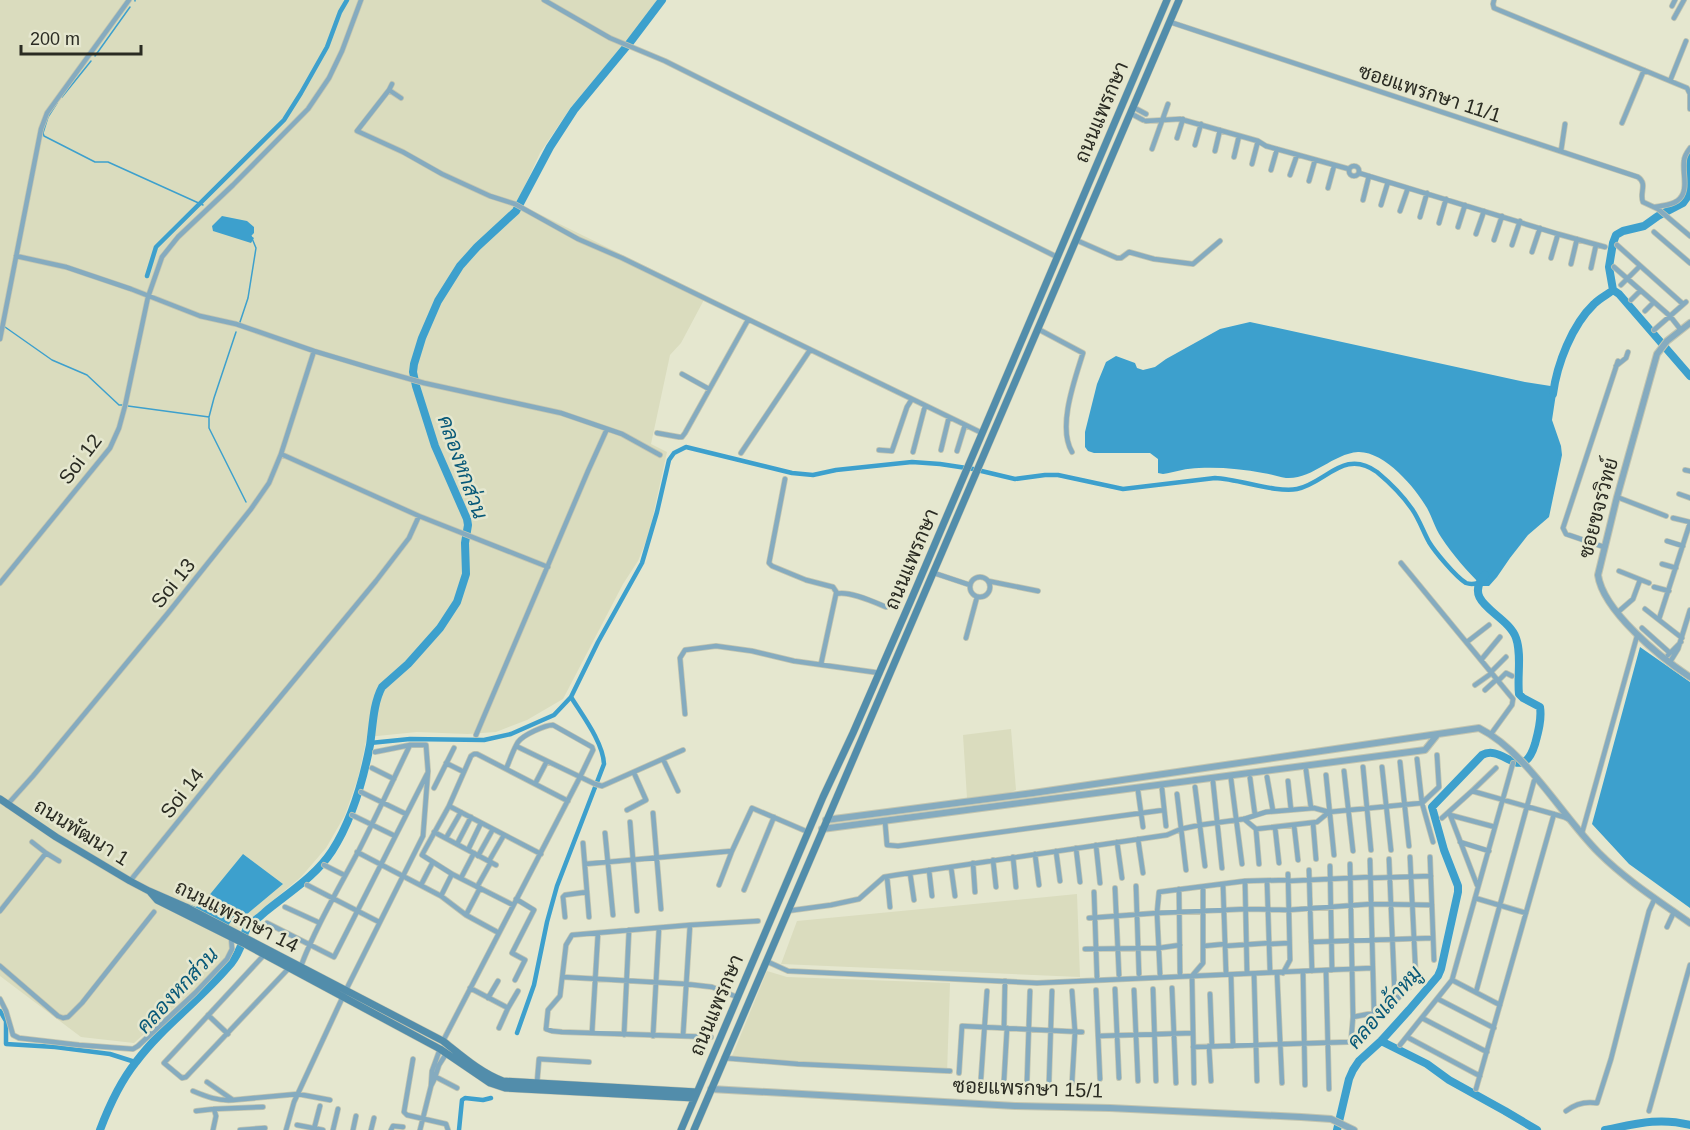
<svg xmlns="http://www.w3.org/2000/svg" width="1690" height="1130" font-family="Helvetica,Sarabun,sans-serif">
<rect width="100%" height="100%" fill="#e5e7cf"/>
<!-- built -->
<path fill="#dadcbe" d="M0 0H657L640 25 571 107 540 153 517 203 706 296 681 343 670 355 651 444 667 452 649 534 638 561 623 584 563 699 527 720 496 732 468 734 417 732 367 737 358 778 345 815 326 848 301 877 241 927 231 950 219 965 196 988 134 1043 81 1037 0 976Z
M1011 729 1016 790 1008 793 967 798 963 735Z
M1077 894 1080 977 781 964 797 921Z
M767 971 787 977 950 983 947 1074 730 1061Z"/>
<!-- water -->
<path fill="#3da0cd" d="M222 216 247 221 254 227V233L251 236 254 238 251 243 213 231 212 226Z
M1250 322 1525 382 1557 387 1552 420 1561 446 1562 455 1549 517 1528 535 1510 558 1497 577 1489 586H1482C1467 571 1453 555 1441 537 1435 528 1432 517 1427 508 1415 487 1384 451 1358 452 1332 454 1312 480 1286 478 1278 477 1271 474 1263 473 1243 469 1220 467 1199 468 1187 468 1175 472 1163 474L1158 473V459L1150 453H1094L1088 451 1085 447V432L1097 384 1106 362 1116 356 1135 363 1137 368 1143 370 1155 367 1166 359 1220 329Z
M1640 647 1690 682V908L1629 864 1592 824Z
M243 854 283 884 246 915H235L228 926 186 903 196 907 207 898Z"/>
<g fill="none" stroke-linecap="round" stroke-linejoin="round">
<!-- stream -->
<path stroke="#3da0cd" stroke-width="1.5" d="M135 1V0
M95 56 130 7
M62 97 91 61
M57 103 48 117 43 133 44 136 95 162H108L203 205
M239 325 248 298 256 248 251 236
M5 327 52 360 87 375 119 405H122
M128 406 209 417 214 398 236 332
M209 418V428L246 502"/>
<!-- canal -->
<path stroke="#3da0cd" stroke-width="4.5" d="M147 276 156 247 284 120 301 93 327 47 340 12 347 0
M370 743 410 739 484 740 511 734 554 715 571 697 598 642 642 563 657 512 669 460 674 453 686 447 792 473 813 475 836 470 912 462 940 464 973 469 1015 479 1045 475H1058L1123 489 1215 478C1239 479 1276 493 1297 489 1326 483 1344 448 1377 472 1389 482 1403 496 1412 509 1419 519 1423 531 1429 542 1435 552 1456 577 1466 583 1471 585 1474 584 1479 583
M0 1011 6 1021V1044L55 1047 110 1054 135 1062
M517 1033 534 985 547 922 557 886 604 764C603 742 582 715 571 697
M459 1130 462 1100 465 1098 483 1100 491 1098"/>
<!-- river -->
<path stroke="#3da0cd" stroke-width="8" d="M628 45 662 0
M1613 290 1609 267 1613 243 1616 235 1623 231 1644 226 1658 216 1683 203 1688 196 1689 187 1688 161 1690 157
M1613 290 1619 294 1690 376
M1553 394C1557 364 1572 325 1594 304 1600 298 1607 295 1613 290
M1381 1041 1427 1064 1449 1080 1505 1111 1537 1130
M100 1130C109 1106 120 1082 136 1062 162 1027 199 1001 228 967 233 962 237 955 240 948 243 942 243 933 248 927 252 922 260 917 265 912 288 893 315 877 332 851 352 820 363 781 370 745 373 725 373 704 382 687L408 664 440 628 457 602 466 574 465 543 468 525 467 519 435 446 416 386 413 372 414 364 422 338 438 301 460 266 477 247 516 211 550 147 574 110 626 47
M1337 1130 1349 1079 1353 1070 1359 1061 1381 1041 1409 1010 1438 976 1441 969 1458 892V886L1444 850 1432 807 1482 755C1503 743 1522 786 1535 744 1538 733 1542 719 1540 707L1523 698 1519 694C1517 676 1522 655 1516 638 1508 614 1460 603 1485 575
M1605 1130C1635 1124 1659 1117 1690 1125"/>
<defs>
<path id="minor" d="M544 0 610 38 665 61 1057 257
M1494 0 1493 4 1494 8 1687 88 1690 94V109
M1672 6 1675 0
M1674 18 1684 0
M1170 22 1638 177C1648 184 1639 193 1643 202L1658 209 1690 236
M1670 81 1686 41
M392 84 389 90 357 131 403 152 442 174 490 196 515 204 578 239 622 258 982 433
M389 90 401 98
M1133 107 1146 114
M1130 113 1143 120
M1146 121 1180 119 1258 141 1266 146 1349 169
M1622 123 1644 70
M1177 138 1183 119
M1195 145 1201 124
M1152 149 1168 104
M1215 151 1220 130
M1561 151 1565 124
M1234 157 1239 136
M1252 164 1258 141
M1349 171a5 5 0 1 1 10 0a5 5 0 1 1-10 0Z
M1271 170 1277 149
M1359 173 1558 234 1605 247
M1290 175 1297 155
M1309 181 1315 160
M1328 188 1334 166
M1363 200 1369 176
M1381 205 1388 182
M1655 207C1663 205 1669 206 1677 201 1690 192 1682 174 1684 161 1684 156 1687 152 1690 148
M1400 211 1408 188
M1420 217 1427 193
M1439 223 1446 199
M1458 227 1465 205
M1654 232 1690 263
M1476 234 1484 211
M1076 240 1117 258H1121L1129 252 1154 259 1193 264 1220 241
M1494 240 1502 216
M1512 245 1520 221
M1617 245 1683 304
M1532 252 1540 228
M16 256 66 267 131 289 200 316 236 324 314 351 374 369 424 383 561 413 622 434 660 455
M1551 258 1558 234
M1571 264 1577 239
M1614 267 1670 316 1681 330
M1591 268 1596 245
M1621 285 1639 267
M1631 300 1640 291
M1645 311 1654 302
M1038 329 1083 353C1075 379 1057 427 1072 452
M1654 330 1686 302
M0 339 41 129 47 113 129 0
M1616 366 1626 358 1628 352
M682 374 709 389
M657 433 679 437H682L685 433 748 320
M879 450 892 451 907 407 912 399
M941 450 949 417
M957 451 965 425
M913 452 925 406
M741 453 810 350
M281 454 419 516 548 567
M1685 470 1690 471
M785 479 769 563 772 566 806 580 833 587 837 593
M1679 494 1690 498
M1617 497 1666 516
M1673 518 1690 522
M1667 541 1683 546
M1604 547 1566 534 1563 528 1618 361
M1401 563 1513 699 1512 705 1491 734
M1662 564 1676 568
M1619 571 1649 583
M934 573 970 585
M970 587a10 10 0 1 1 20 0a10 10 0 1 1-20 0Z
M988 581 1038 591
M0 583 110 448 119 428 125 406 148 297 162 257 178 237 233 185 308 109 329 78 342 51 361 0
M1654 587 1669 591
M1645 609 1682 638
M1618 612 1633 599 1640 580
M1659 619 1690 523
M1642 628 1670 653
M966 638 977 597
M1467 642 1489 625
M1668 655 1681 642
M1481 660 1500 637
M1670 662 1678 649 1690 610
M821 664 836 594C848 590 874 602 886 607
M1491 672 1506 657
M1498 681 1506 673 1512 676
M1475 685 1492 673
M1485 690 1497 679
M685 714 680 658 685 650 716 646 752 651 794 661 880 673
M476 735 588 471 607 429
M516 746 547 761
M663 759 678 791
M1417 759 1422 803 1433 842
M1400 762 1409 846
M446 763 464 772
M1363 767 1371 850
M1382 767 1391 850
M372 768 394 779
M1306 770 1311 808
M1344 771 1353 851
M1326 775 1334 855
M1267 777 1273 811
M1250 778 1255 815
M1231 779 1242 864
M1288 781 1291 810
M1213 782 1222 868
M535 784 547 761 595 784 602 786 683 750
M1195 787 1205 866
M434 788 454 748
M1162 789 1166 826
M1138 791 1143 827
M1472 791 1496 768
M361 792 406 814
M1177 794 1186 870
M7 805 33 776 168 613 251 509 269 483 281 454 314 351
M449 806 541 854
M627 810 646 800 634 773
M1449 812 1477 885
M653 813 661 909
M352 815 395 836
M1450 815 1495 827
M1442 818 1472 791 1564 817 1568 819
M1244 819 1256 829 1317 822 1329 812
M885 821 887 845 898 846 1164 810
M630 822 637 911
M1313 823 1316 859
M1294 825 1298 860
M1275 827 1279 863
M1256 829 1259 864
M434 832 496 865
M605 833 613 915
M1582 833 1637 636
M446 838 461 812
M1138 839 1143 873
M1117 842 1122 878
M1460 842 1489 851
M583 843 589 917
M457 844 471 817
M1096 845 1100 883
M1076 848 1080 882
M468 850 481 823
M1056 851 1060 881
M357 852 441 896 466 915 499 933
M46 853 59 861
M1035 854 1039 885
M478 856 493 829
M1013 857 1016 887
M1430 857 1434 960
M1389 859 1395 1001
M993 860 996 887
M1370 860 1374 1012
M489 861 504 835
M973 863 975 892
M585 864 732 851 752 808 808 832
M324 865 344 875
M1330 866 1332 970
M951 867 955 896
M929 870 932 896
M1309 870 1312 971
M910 873 914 900
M887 877 890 907
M461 878 474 853
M1370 878 1431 876
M130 881 219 771 376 581 409 538 419 516
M1245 881 1247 972
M1267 881 1270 971
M1288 881 1370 877
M307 885 379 922
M421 885 433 862
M719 885 732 851
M1223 885 1226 972
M1136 886 1139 974
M477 887 491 862
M1115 888 1119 975
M1179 889 1180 973
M744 890 774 817
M1094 892 1097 977
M441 896 452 874
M1475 898 1526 913
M513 905 452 874 422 855 449 806 471 756 474 754H477L568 801
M285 907 320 923
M0 911 46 853 32 842
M787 911 831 905 859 899 884 877 896 875 1167 835 1181 829 1200 825 1244 819 1266 812 1314 808 1329 812 1422 803 1439 787 1437 755
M466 915 480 888
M565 917 563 897 565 895 587 892
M1089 918 1157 913 1246 909 1288 910 1371 904 1432 905
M267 923 334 957 427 774
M1667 927 1674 912
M1311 942 1433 938
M1269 944 1289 943
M1204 946 1225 944
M1225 946 1269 943
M1085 949 1159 948 1180 945
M264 955 164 1063 182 1078 186 1077 290 967
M766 961 788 971 1037 983 1372 968
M0 966 58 1016 63 1018 68 1017 82 1003 154 912
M301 966C316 926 339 888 359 850 377 815 393 780 410 745
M1326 971 1329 1089
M1303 972 1305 1085
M1277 973 1282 1083
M1283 973 1290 960 1288 874
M1160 974 1157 913 1159 892 1245 881 1288 880
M1254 974 1257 1081
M1231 975 1233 1046
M563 977 686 984 712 987 737 997
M515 980 525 960 512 953 534 910 516 899
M1452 980 1500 1005
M470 988 508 1008 518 991
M1172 988 1176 1083
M1115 989 1119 1078
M1153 989 1156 1081
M1096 990 1100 1079
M1134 990 1138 1081
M1476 992 1534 781
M1210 994 1212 1046
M488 998 498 981
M0 999 6 1011 13 1035 19 1038 79 1045 133 1049 138 1046 195 993 227 959 232 949 231 937
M1438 999 1494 1028
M208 1015 228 1034
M1353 1017 1384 1011 1412 985 1416 980 1410 857
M1422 1018 1487 1052
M499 1028 508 1008
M1004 1028 1005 981
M592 1033 598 933
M624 1035 629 930
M653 1036 659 928
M683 1036 690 925
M1098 1036 1193 1033
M711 1037 562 1032 552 1031 546 1029 548 1010 560 996 566 945 572 935 690 925 758 921
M1407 1037 1480 1076
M443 1041 580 777 593 750 592 747 553 725C545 725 523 735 518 742 513 750 510 760 506 769
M1400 1045 1452 980 1513 763
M1209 1046 1211 1081
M1193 1047 1348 1042 1351 1041 1353 1017 1350 864
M724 1058 798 1064 950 1071
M413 1059 404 1112 407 1115 446 1124 448 1130
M959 1073 962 1026 1082 1032
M434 1076 457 1088
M981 1078 987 991
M1004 1080 1007 1028
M1027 1081 1030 991
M207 1082 233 1100 298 1094 330 1100
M1049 1082 1052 991
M537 1083 539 1059 589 1062
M1072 1083 1075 1032 1072 991
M1194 1083 1192 976 1203 963V887
M431 1086 432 1071 440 1049
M1476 1089 1554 814
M193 1091C207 1097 218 1101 233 1100
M196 1111 214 1109
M1566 1111C1575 1104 1585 1101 1597 1103L1611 1059 1649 911 1655 898
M1649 1111 1690 965
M297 1125 323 1130
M314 1129 320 1106
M213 1130 216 1116 214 1109 263 1107
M240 1130 265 1128
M286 1130 294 1102 346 990 423 836 428 771 426 745H410L375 752
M333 1130 338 1109
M353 1130 356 1116
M371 1130 374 1118
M391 1130 393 1126 403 1127
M420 1130 431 1086 434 1080 439 1065 446 1054"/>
<path id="tertiary" d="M1690 323 1667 341 1657 354 1617 497 1598 575C1603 611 1661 658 1690 677
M826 820 1033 793 1479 728C1527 752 1561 815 1599 853 1626 880 1659 901 1690 923
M822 829 1425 750 1437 735
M711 1089 1015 1106 1110 1108 1301 1117 1331 1119 1354 1130"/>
<path id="secondary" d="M0 799 56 837 130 881 149 891 188 908 443 1041C462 1056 481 1073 503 1081L697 1092
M151 893 157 900 243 943 440 1049 490 1083 505 1088 694 1098
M681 1130 823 797 853 733 911 600 1167 0
M694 1130 1179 0"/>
</defs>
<!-- minor casing -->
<use href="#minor" stroke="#c3c5b0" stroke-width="6"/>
<!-- tertiary casing -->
<use href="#tertiary" stroke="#c3c5b0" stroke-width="8"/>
<!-- secondary casing -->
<use href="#secondary" stroke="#c3c5b0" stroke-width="8"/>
<!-- minor -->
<use href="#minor" stroke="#85abbf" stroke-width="4.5"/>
<!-- tertiary -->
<use href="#tertiary" stroke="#85abbf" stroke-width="6"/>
<!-- secondary -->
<use href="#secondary" stroke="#528dab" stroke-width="7"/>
</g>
<g text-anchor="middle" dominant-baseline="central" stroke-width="5" stroke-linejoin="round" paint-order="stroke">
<!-- street labels -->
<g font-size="20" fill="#2a2b22" stroke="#e5e7cf">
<text transform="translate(1430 93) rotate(18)">ซอยแพรกษา 11/1</text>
<text transform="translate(1101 112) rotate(-67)">ถนนแพรกษา</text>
<text transform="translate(80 459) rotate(-53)">Soi 12</text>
<text transform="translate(1598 508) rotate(-75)">ซอยขจรวิทย์</text>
<text transform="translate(911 559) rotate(-67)">ถนนแพรกษา</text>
<text transform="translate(173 583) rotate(-51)">Soi 13</text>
<text transform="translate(182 793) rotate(-52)">Soi 14</text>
<text transform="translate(82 832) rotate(32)">ถนนพัฒนา 1</text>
<text transform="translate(237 916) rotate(27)">ถนนแพรกษา 14</text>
<text transform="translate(716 1005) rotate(-67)">ถนนแพรกษา</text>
<text transform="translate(1028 1088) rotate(2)">ซอยแพรกษา 15/1</text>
</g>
<!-- water labels -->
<g font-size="21" font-style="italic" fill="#085978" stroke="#e5e7cf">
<text transform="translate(463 467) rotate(70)">คลองหกส่วน</text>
<text transform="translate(177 990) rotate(-47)">คลองหกส่วน</text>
<text transform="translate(1384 1007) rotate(-49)">คลองเล้าหมู</text>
</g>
</g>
<!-- scale -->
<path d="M21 45v9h120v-9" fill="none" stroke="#2a2b22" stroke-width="3"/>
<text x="30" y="45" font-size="18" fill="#2a2b22" stroke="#e5e7cf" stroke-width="4.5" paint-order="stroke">200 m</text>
</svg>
